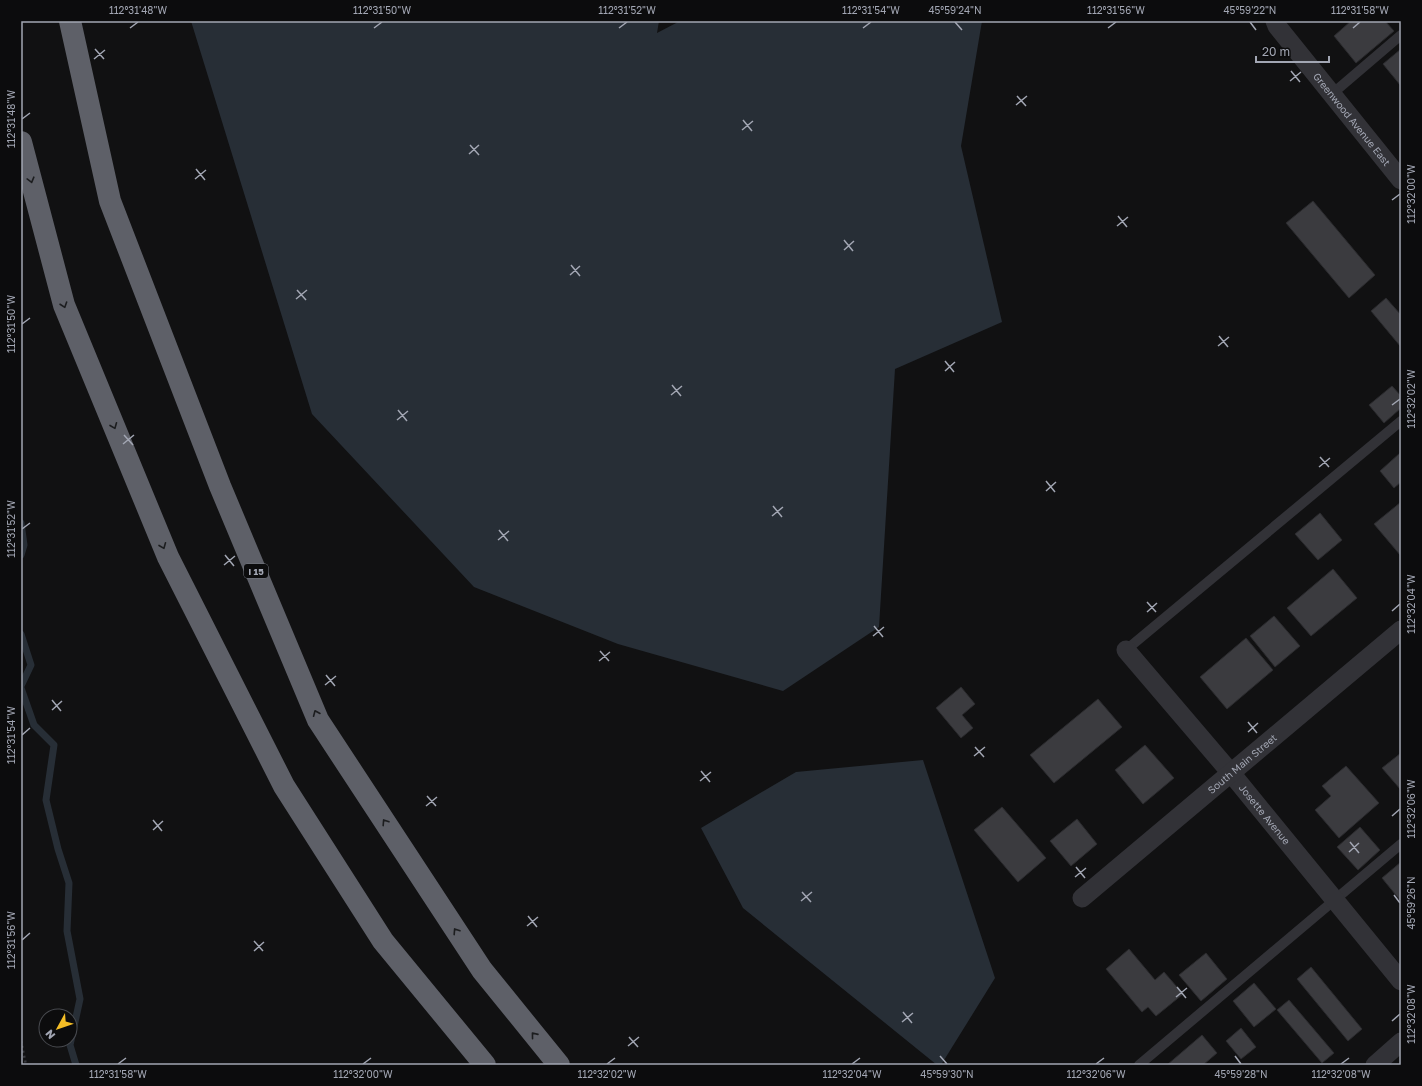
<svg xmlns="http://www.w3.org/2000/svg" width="1422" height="1086" font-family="'Golos Text',sans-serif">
<rect width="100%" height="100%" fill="#111112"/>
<!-- water -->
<path fill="#272e36" d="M191 21H659L657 33 680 21H982L961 146 1002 322 895 369 879 627 783 691 618 644 474 587 312 414Z
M923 760 995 978 941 1065H937L743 908 701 828 796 772Z"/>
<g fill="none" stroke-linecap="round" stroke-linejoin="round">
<!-- stream -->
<path stroke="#272e36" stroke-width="7" d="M21 523 24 545 21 555
M21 634 31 665 21 686
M21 688 34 725 54 745 46 800 58 849 69 883 67 931 80 999 70 1045 76 1065"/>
</g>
<!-- building -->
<path fill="#3b3b3f" stroke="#2b2b2e" d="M1351 21H1385L1394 31 1356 63 1334 36Z
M1401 49V86L1383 64Z
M1313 201 1375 275 1349 298 1286 223Z
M1386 298 1401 315V347L1371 311Z
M1392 386 1401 396V408L1384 423 1369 405Z
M1400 453 1401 482 1394 488 1380 471Z
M1401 502V556L1374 524Z
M1320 513 1342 540 1318 560 1295 534Z
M1333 569 1357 598 1311 636 1287 608Z
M1274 616 1300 646 1275 667 1250 636Z
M1246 638 1273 670 1227 709 1200 677Z
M961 687 975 704 962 715 973 728 961 738 936 708Z
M1098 699 1122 727 1054 783 1030 755Z
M1145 745 1174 778 1143 804 1115 770Z
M1401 753V790L1382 768Z
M1346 766 1379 803 1339 838 1315 810 1331 796 1322 786Z
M1002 807 1046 858 1018 882 974 830Z
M1077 819 1097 844 1071 866 1050 841Z
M1360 827 1380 850 1358 870 1337 847Z
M1401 862V899L1400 900 1382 878Z
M1129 949 1155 980 1164 972 1183 994 1156 1016 1148 1007 1142 1012 1106 969Z
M1206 953 1227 979 1201 1001 1179 975Z
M1311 967 1362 1029 1348 1041 1297 979Z
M1254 983 1276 1009 1254 1027 1233 1001Z
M1289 1000 1334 1053 1322 1063 1277 1010Z
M1241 1028 1256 1047 1241 1059 1226 1041Z
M1202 1035 1217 1053 1203 1065H1167Z"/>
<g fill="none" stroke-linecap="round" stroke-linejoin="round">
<!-- path -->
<path stroke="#38393e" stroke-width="2.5" stroke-dasharray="2 3" stroke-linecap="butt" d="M21 1041 26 1065"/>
<!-- lane -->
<path stroke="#323237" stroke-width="10" d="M1332 94 1401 35
M1126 650 1401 421
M1139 1065 1401 844"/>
<!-- street -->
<g stroke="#323237" stroke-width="19">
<path id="s1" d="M1275 21 1277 26 1401 180"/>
<path id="s2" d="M1126 650 1231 773 1401 981"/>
<path id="s3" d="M1082 898 1401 630"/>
<path d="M1375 1065 1401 1042"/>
</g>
<!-- highway -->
<path stroke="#5e6068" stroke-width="22" d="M70 21 110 201 220 486 318 720 482 970 559 1065
M21 142 64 305 168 557 284 786 383 941 485 1065"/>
</g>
<!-- one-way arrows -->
<defs><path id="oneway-chevron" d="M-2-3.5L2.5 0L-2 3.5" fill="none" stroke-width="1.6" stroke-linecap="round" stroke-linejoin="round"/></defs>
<g stroke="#1c1d1f">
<use href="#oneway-chevron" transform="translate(31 180) rotate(75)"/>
<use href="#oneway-chevron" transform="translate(64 305) rotate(71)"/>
<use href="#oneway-chevron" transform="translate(114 426) rotate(68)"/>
<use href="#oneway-chevron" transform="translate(163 546) rotate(68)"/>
<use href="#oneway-chevron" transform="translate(316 713) rotate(-113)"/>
<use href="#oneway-chevron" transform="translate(385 822) rotate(-123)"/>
<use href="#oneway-chevron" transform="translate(456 931) rotate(-123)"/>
<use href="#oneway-chevron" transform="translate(534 1035) rotate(-129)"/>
</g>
<!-- ticks -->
<path fill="none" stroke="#a2a6b3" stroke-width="1.5" d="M955 22 962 30M1250 22 1256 30M130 28 138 22M374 28 382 22M619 28 627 22M863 28 871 22M1108 28 1116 22M1353 28 1360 22M95 49 104 59M94 59 105 50M1291 71 1300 82M1290 81 1301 72M1017 96 1026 106M1016 105 1027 96M22 119 30 113M743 120 752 131M742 130 753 121M470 145 479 155M469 154 479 145M196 169 205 180M195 179 206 170M1392 200 1400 194M1118 216 1127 227M1117 226 1128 217M844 240 853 251M844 250 854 241M571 265 580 276M570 275 580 266M297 290 306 300M296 299 307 290M22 324 30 318M1219 336 1228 347M1218 346 1229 337M945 361 954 372M945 371 955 362M672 385 681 396M671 395 682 386M1392 405 1400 399M398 410 407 421M397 420 408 411M124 435 133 445M123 444 134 435M1320 457 1329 467M1319 467 1330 458M1046 481 1055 492M1046 491 1056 482M773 506 782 517M772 516 783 507M22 529 30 523M499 530 508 541M498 540 509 531M225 555 234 566M224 565 235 556M1147 602 1156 612M1392 611 1400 604M1147 612 1157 603M874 626 883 637M873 636 884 627M600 651 609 661M599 661 610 652M326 675 335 686M325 685 336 676M52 700 61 711M52 710 62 701M1248 722 1257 733M1248 732 1258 723M22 735 30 728M975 747 984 757M974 756 985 747M701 771 710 782M700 781 711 772M427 796 436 806M426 806 437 797M1392 816 1400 809M153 820 162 831M153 830 163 821M1350 842 1359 853M1349 852 1359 843M1076 867 1085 878M1075 877 1086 868M802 892 811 902M1394 895 1400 903M801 901 812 892M528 916 537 927M527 926 538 917M22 940 30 933M254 941 263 951M254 951 264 942M1177 987 1186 998M1176 997 1187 988M903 1012 912 1023M1392 1021 1400 1014M902 1022 913 1013M629 1037 638 1047M628 1046 639 1037M940 1056 947 1064M1235 1056 1241 1064M118 1064 126 1058M363 1064 371 1058M607 1064 615 1058M852 1064 860 1058M1096 1064 1104 1058M1341 1064 1349 1058"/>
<g text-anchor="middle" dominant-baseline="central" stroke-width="3" stroke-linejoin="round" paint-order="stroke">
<!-- shield labels -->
<rect fill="#0c0c0d" stroke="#757881" stroke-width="1" x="244" y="564" width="24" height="14" rx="3"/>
<g font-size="9" font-weight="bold" fill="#a2a6b3">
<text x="256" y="571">I 15</text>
</g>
<!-- street labels -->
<g font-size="10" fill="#a2a6b3" stroke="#0c0c0d">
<text stroke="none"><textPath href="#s1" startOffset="125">Greenwood Avenue East</textPath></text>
<text stroke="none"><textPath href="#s3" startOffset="209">South Main Street</textPath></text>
<text stroke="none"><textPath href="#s2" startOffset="215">Josette Avenue</textPath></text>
</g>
</g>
<!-- border -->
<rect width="1422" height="1086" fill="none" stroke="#0c0c0d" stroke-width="44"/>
<!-- north arrow -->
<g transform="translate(58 1028) rotate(230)"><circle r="19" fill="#0c0c0d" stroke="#484a4f"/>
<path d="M0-3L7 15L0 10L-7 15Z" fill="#f5be26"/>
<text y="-6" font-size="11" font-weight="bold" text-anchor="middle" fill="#a2a6b3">N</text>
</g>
<!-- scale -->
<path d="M1256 56v6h73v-6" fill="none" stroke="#a2a6b3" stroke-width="2"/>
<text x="1262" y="56" font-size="12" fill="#a2a6b3" stroke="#0c0c0d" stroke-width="3" paint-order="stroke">20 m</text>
<rect x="22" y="22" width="1378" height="1042" fill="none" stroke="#a2a6b3" stroke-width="1.5"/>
<g font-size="10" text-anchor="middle" fill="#a2a6b3">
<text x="138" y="14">112°31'48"W</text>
<text x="382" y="14">112°31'50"W</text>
<text x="627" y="14">112°31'52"W</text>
<text x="871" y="14">112°31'54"W</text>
<text x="955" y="14">45°59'24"N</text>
<text x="1116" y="14">112°31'56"W</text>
<text x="1250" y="14">45°59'22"N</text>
<text x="1360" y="14">112°31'58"W</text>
<text transform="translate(11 119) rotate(-90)" y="4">112°31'48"W</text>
<text transform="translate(1411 194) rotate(-90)" y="4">112°32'00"W</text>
<text transform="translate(11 324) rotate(-90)" y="4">112°31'50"W</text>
<text transform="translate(1411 399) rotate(-90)" y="4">112°32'02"W</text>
<text transform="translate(11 529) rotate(-90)" y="4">112°31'52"W</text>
<text transform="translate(1411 604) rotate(-90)" y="4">112°32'04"W</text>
<text transform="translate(11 735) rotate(-90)" y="4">112°31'54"W</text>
<text transform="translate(1411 809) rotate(-90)" y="4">112°32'06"W</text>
<text transform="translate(1411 903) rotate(-90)" y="4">45°59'26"N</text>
<text transform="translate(11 940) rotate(-90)" y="4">112°31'56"W</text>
<text transform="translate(1411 1014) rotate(-90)" y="4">112°32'08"W</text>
<text x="118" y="1078">112°31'58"W</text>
<text x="363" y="1078">112°32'00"W</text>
<text x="607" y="1078">112°32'02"W</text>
<text x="852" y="1078">112°32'04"W</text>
<text x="947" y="1078">45°59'30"N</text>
<text x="1096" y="1078">112°32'06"W</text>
<text x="1241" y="1078">45°59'28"N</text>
<text x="1341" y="1078">112°32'08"W</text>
</g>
</svg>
